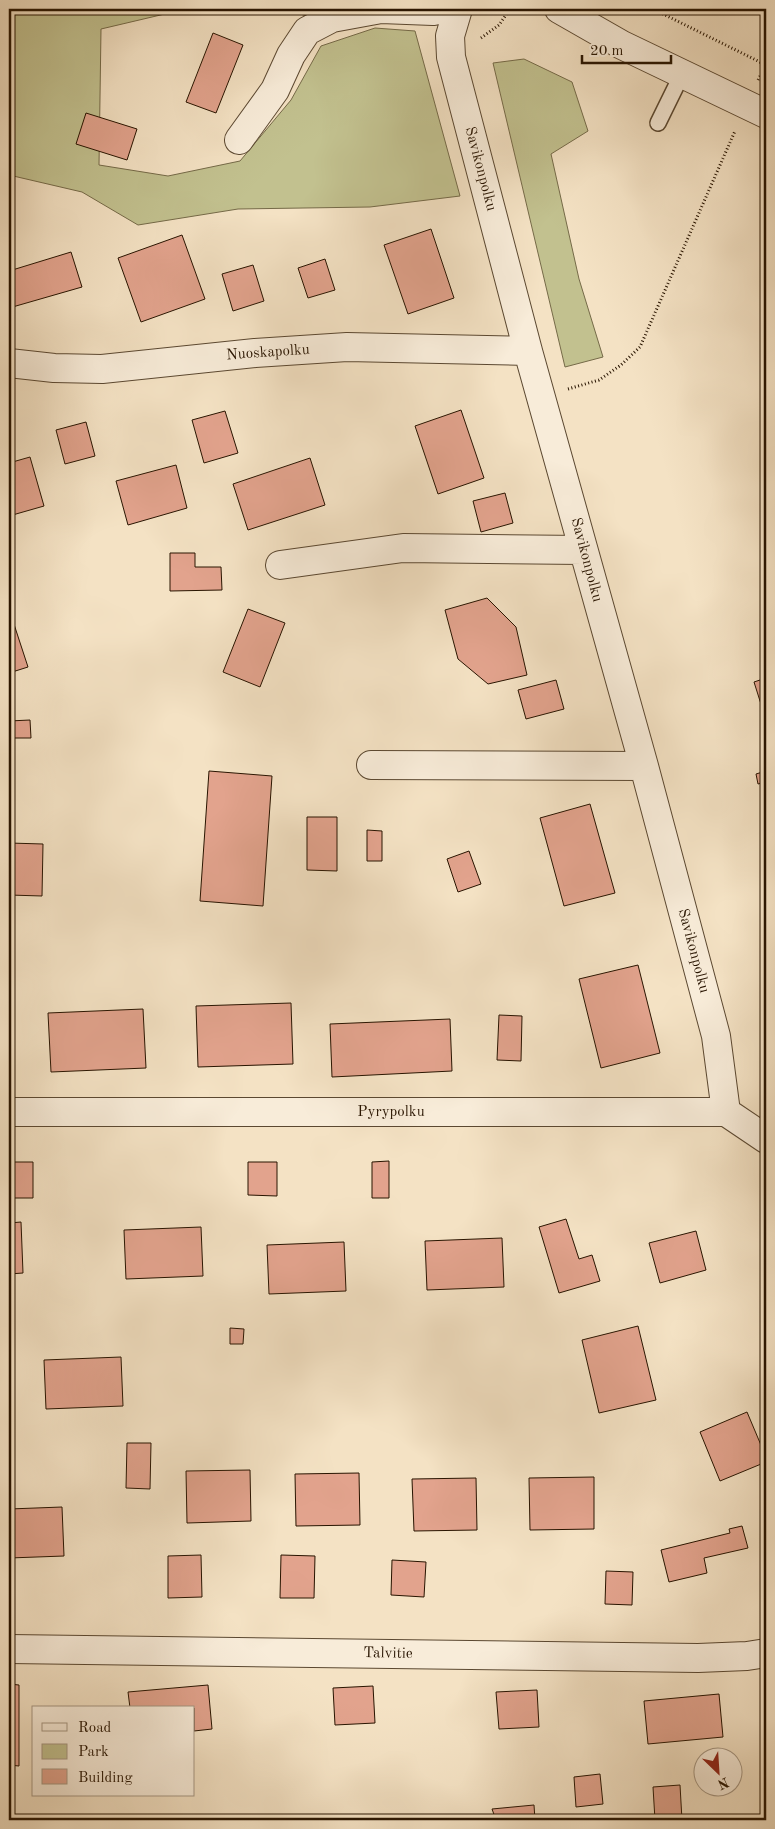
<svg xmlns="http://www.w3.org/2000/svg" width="775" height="1829" font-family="'Old Standard TT',serif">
<rect width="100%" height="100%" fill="#f4e2c4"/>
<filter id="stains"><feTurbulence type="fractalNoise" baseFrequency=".004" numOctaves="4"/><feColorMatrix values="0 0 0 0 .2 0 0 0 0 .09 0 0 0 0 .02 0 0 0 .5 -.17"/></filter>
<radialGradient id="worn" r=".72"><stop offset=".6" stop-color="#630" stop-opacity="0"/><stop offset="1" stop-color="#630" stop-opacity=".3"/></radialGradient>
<!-- green -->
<path fill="#c2c18f" stroke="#756a48" d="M9 9H186L101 29 99 165 168 176 240 161 291 100 321 46 375 28 415 31 460 196 370 207 238 209 138 225 82 192 9 175Z
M287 9H339L306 16Z
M524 59 572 82 588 131 551 154 579 279 603 357 565 367 493 63Z"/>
<!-- building -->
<path fill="#e2a38d" stroke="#281400" d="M213 33 243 45 216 113 186 102Z
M86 113 137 129 127 160 76 144Z
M431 229 454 298 408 314 384 245Z
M182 235 205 299 141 322 118 258Z
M71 252 82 287 9 308V271Z
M325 259 335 290 308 298 298 268Z
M253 265 264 301 233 311 222 274Z
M461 410 484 478 438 494 415 426Z
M225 411 238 453 204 463 192 420Z
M86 422 95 456 65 464 56 430Z
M30 457 44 506 9 516V463Z
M310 458 325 505 248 530 233 484Z
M176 465 187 508 128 525 116 481Z
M505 493 513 523 481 532 473 501Z
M170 553H195V567H221L222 590 170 591Z
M487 598 516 627 527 675 488 684 458 659 445 610Z
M9 609 28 667 9 673Z
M248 609 285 623 260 687 223 672Z
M766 678V720L754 682Z
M556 680 564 709 526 719 518 690Z
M30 720 31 738H9V721Z
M209 771 272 776 263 906 200 901Z
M766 771V782L758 784 756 774Z
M590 804 615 893 564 906 540 818Z
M307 817H337V871L307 870Z
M367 830 382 831V861H367Z
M9 843 43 844 42 896 9 895Z
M469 851 481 884 458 892 447 859Z
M638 965 660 1053 601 1068 579 979Z
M291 1003 293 1064 198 1067 196 1006Z
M143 1009 146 1068 51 1072 48 1013Z
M499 1015 522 1016 521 1061 497 1060Z
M450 1019 452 1071 332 1077 330 1024Z
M389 1161V1198H372V1162Z
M9 1162H33V1198H9Z
M248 1162H277V1196L248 1195Z
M566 1219 579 1259 592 1255 600 1281 559 1293 539 1227Z
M21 1222 23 1273 9 1274V1223Z
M201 1227 203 1276 126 1279 124 1230Z
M696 1231 706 1270 660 1283 649 1243Z
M502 1238 504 1287 427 1290 425 1241Z
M344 1242 346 1291 269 1294 267 1245Z
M638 1326 656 1400 599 1413 582 1340Z
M230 1328 244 1329 243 1344H230Z
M121 1357 123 1406 46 1409 44 1360Z
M747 1412 766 1457V1462L720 1481 700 1432Z
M127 1443H151L150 1489 126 1488Z
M250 1470 251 1521 187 1523 186 1471Z
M359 1473 360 1525 296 1526 295 1474Z
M594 1477V1529L530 1530 529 1478Z
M476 1478 477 1530 414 1531 412 1479Z
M62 1507 64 1556 9 1558V1509Z
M742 1526 748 1548 704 1558 707 1573 669 1582 661 1550 730 1533 729 1529Z
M201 1555 202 1597 168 1598V1556Z
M281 1555 315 1556 314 1598H280Z
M392 1560 426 1562 424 1597 391 1595Z
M606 1571 633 1572 632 1605 605 1604Z
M9 1684 19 1685V1766L9 1765Z
M208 1685 212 1729 194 1731V1708H130L128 1692Z
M373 1686 375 1723 335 1725 333 1688Z
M537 1690 539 1727 499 1729 496 1692Z
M719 1694 723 1737 648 1744 644 1701Z
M600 1774 603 1804 576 1807 574 1777Z
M680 1785 682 1820H655L653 1787Z
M534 1805 535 1820H496L492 1809Z"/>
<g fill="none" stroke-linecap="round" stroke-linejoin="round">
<defs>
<path id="service" d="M658 123 682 74"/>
<path id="minor" d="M458 9 450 36 451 57 528 351 644 766 716 1036 726 1112
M239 140 275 90 291 55 307 31 332 18 381 9 433 11 442 9
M9 363 54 368 102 369 255 353 347 347 528 351
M280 565 403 548 583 550
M371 765 644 766
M9 1112H726L766 1139
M9 1649 698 1658 747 1656 766 1653"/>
<path id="tertiary" d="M559 9 622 45 766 114"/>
</defs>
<!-- service casing -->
<use href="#service" stroke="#5b4831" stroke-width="18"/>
<!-- minor casing -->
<use href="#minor" stroke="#5b4831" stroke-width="30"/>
<!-- tertiary casing -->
<use href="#tertiary" stroke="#5b4831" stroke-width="30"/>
<!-- path -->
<path stroke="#281400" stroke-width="3" stroke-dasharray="1 2.5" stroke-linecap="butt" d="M653 9 766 65
M481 38 499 25 510 9
M758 80 766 65
M568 389 599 380 621 365 640 347 735 131"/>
<!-- service -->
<use href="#service" stroke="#f8ecd9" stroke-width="15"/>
<!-- minor -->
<use href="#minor" stroke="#f8ecd9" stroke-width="28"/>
<!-- tertiary -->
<use href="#tertiary" stroke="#f8ecd9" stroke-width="28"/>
</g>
<g text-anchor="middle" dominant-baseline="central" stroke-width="4" stroke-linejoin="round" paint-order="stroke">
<!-- street labels -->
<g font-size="15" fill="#281400" stroke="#f8ecd9">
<text transform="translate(480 169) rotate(75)">Savikonpolku</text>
<text transform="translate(268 353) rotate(-4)">Nuoskapolku</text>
<text transform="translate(586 560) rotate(75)">Savikonpolku</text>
<text transform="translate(693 951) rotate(75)">Savikonpolku</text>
<text x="391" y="1112">Pyrypolku</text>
<text transform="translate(388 1654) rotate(1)">Talvitie</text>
</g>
</g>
<!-- margin -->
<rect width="775" height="1829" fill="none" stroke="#f4e2c4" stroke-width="30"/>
<rect x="10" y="10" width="755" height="1809" fill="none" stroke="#281400" stroke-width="2.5"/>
<rect x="15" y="15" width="745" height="1799" fill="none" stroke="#281400"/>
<!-- legend -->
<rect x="32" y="1706" width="162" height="90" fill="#f8ecd9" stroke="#a59682"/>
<rect x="42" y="1723" width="25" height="8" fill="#f8ecd9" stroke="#a59682"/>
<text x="78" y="1732" font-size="15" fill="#281400">Road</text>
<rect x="42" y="1744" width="25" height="15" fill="#c2c18f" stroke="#a59682"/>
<text x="78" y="1756" font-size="15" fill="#281400">Park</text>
<rect x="42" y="1769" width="25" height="15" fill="#e2a38d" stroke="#a59682"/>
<text x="78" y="1782" font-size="15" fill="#281400">Building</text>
<!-- north arrow -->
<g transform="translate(718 1772) rotate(155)"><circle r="24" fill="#f8ecd9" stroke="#a59682"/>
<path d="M0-4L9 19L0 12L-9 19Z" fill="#8f2418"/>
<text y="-8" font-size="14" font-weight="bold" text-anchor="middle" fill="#281400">N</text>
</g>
<!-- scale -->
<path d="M582 55v8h89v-8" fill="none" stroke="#281400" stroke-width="2.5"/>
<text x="590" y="55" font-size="15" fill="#281400" stroke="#f8ecd9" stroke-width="4" paint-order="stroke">20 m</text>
<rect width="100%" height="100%" filter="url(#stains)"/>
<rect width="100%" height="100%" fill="url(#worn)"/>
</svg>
